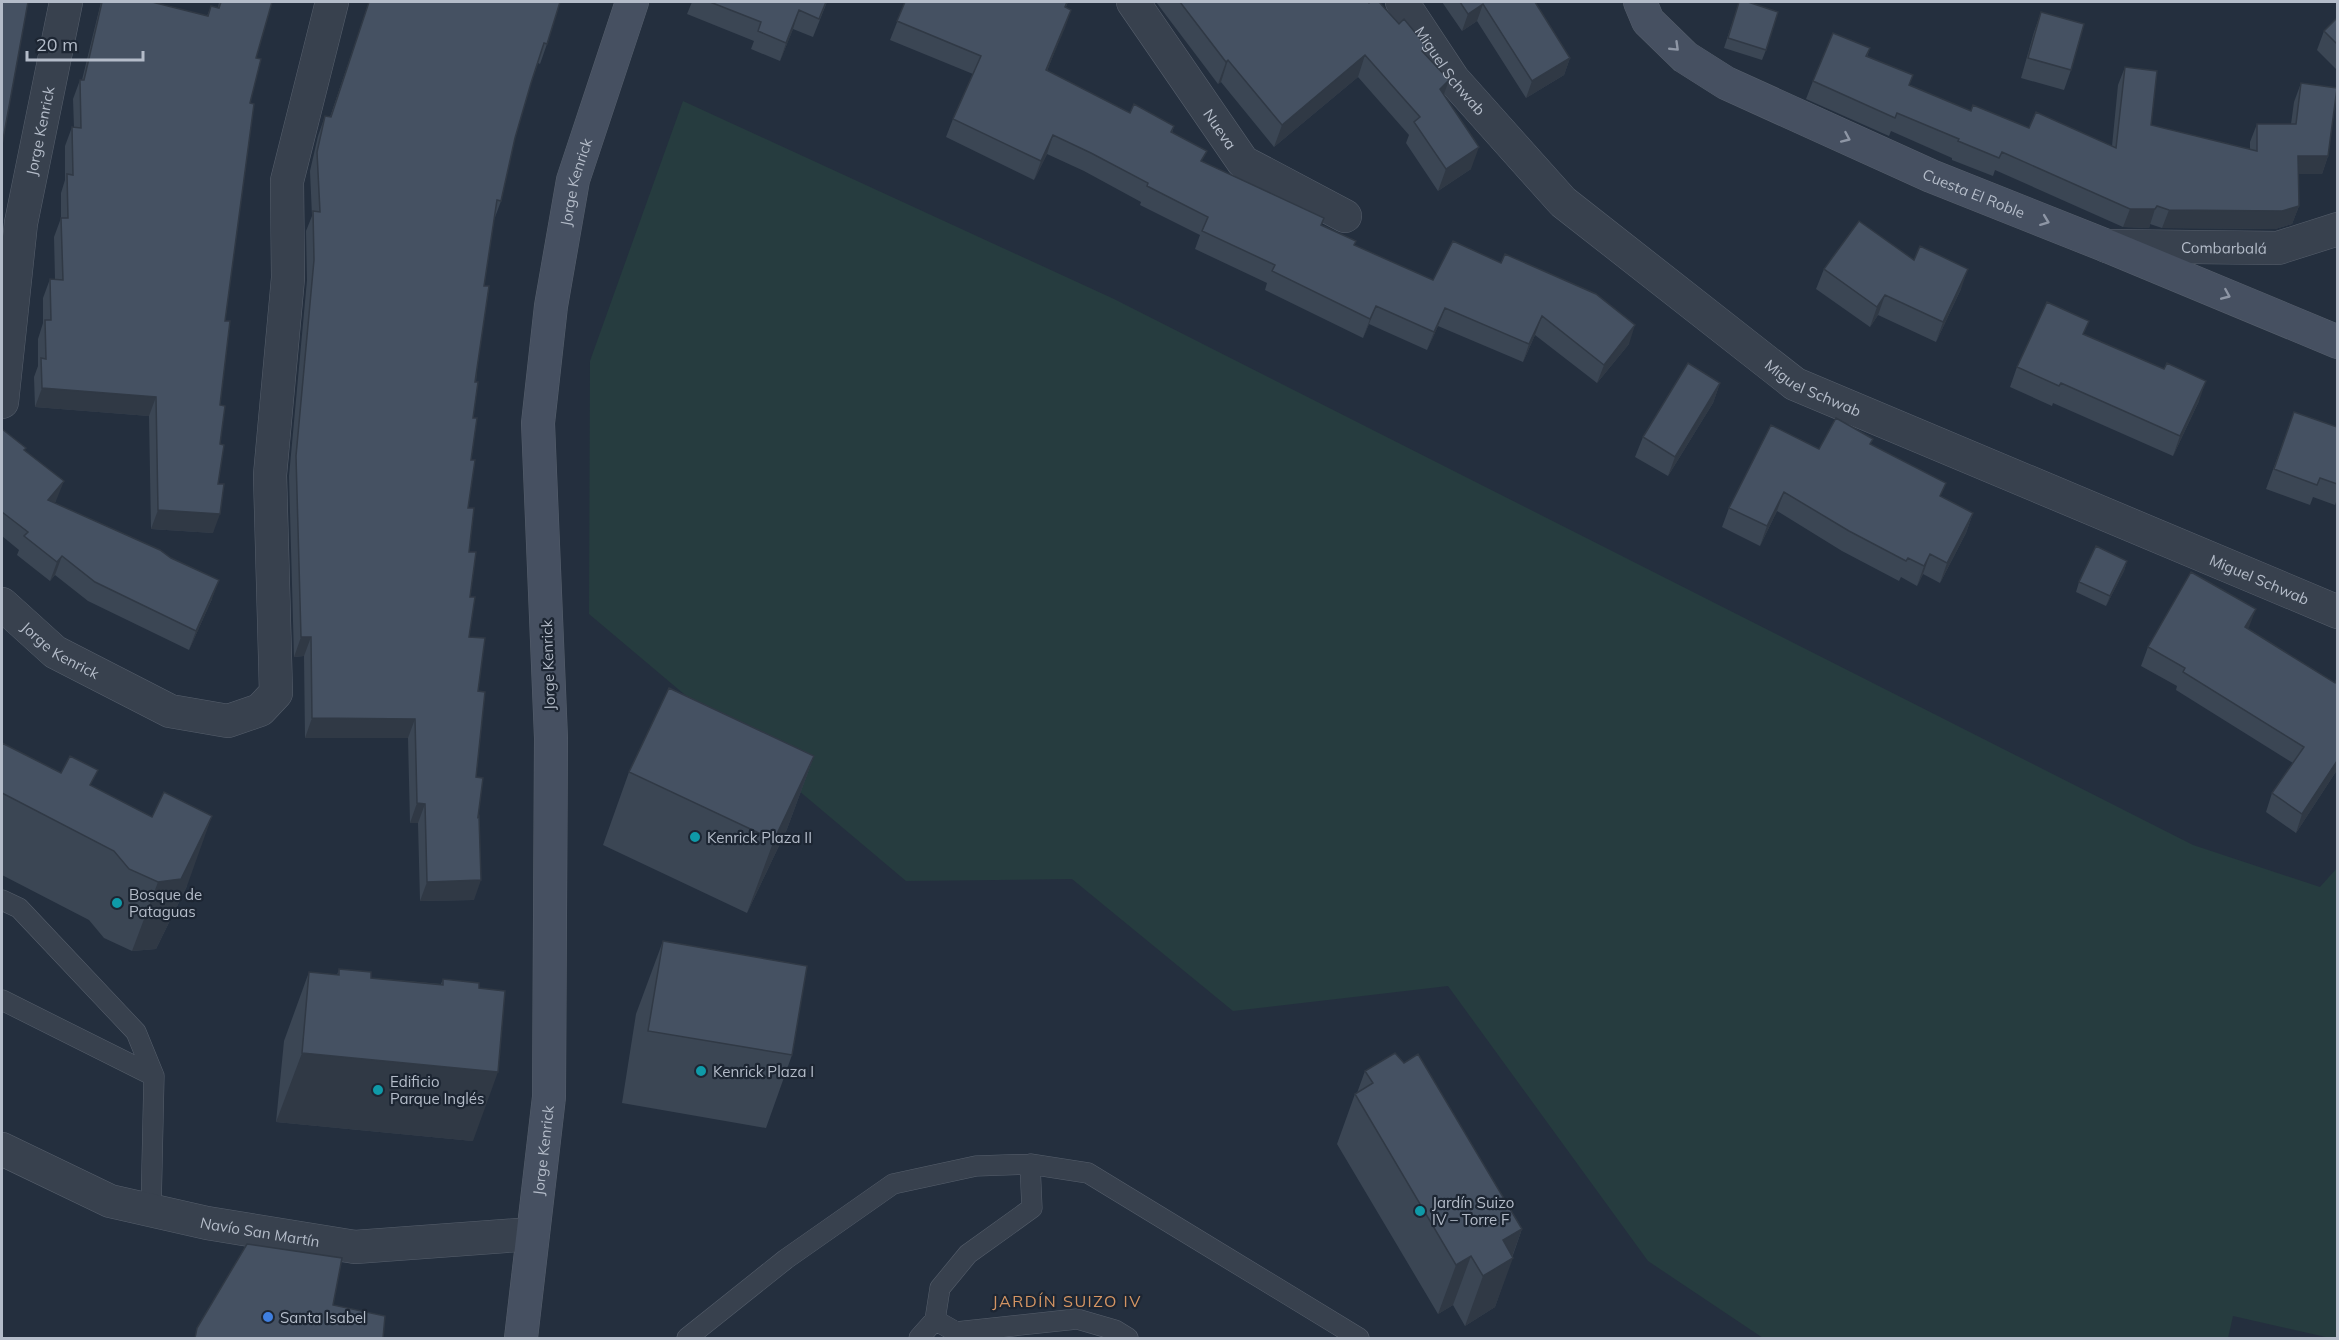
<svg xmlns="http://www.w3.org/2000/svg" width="2339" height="1340" font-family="Mulish,sans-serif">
<rect width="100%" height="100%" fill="#242f3e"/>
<!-- green -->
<path fill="#263c3f" d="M683 101 1114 299 2193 845 2320 887 2337 868V1338H2330L2233 1316 2228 1338H1763L1648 1261 1448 986 1233 1011 1072 879 906 881 589 614 590 361Z"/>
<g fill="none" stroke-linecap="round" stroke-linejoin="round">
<defs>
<path id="lane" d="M2 900 19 908 136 1032 154 1076
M2 1000 154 1076 151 1211
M935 1320 956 1332 1077 1319 1115 1330 1128 1338
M687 1338 786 1259 893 1184 976 1166 1030 1164 1088 1173 1359 1338
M919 1338 935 1320 940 1288 968 1254 1032 1208 1030 1164"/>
<g id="street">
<path id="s1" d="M1133 2 1243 162 1345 216"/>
<path id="s2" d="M1402 2 1453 79 1563 202 1795 384 2338 612"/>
<path id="s3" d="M2107 246 2278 248 2338 229"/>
<path id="s4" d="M2 402 21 223 66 2"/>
<path id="s5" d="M2 604 55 652 170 711 228 721 260 710 276 693 270 475 288 278 287 181 332 2"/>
<path id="s6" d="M2 1149 110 1201 207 1223 355 1247 532 1234"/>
</g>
<g id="secondary">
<path id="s7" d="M1640 2 1648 21 1685 57 1726 83 1931 176 2107 246 2338 342"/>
<path id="s8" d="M521 1338 549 1097 551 738 538 423 551 306 573 180 632 2"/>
</g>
</defs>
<!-- lane casing -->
<use href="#lane" stroke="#565f6c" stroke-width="21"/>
<!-- street casing -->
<use href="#street" stroke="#565f6c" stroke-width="34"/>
<!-- secondary casing -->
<use href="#secondary" stroke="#565f6c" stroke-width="34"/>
<!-- lane -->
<use href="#lane" stroke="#38414e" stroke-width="20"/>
<!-- street -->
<use href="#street" stroke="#38414e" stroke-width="33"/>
<!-- secondary -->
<use href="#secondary" stroke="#465061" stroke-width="33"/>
</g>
<!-- wall -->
<path fill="#3b4654" d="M101 2H152L207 16 211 6 218 8 219 2H272L256 58 250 103 225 321 220 405V444L218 484 213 533 151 529 149 416 35 407 34 377 38 366V339L43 323V298L50 279H55L54 237 61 218V193L65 180V146L72 127 74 128 73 99 80 80H82Z
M369 2H560L547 44 540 64 538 63 531 83 515 138 501 201 494 220 484 286 473 418 468 508 470 597 469 637 478 691 476 777 478 817 474 900 420 901 418 823H410L408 738H305L304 656 294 657 289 476 307 280 306 231 312 216 310 171 318 136 325 116 330 117Z
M692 2H827L813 37 793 29 780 61 751 49 754 41 687 14Z
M905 2H1068L1066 7 1071 10 1047 71 1130 113 1174 126 1172 133 1203 162 1321 225 1356 241 1354 245 1433 280 1629 344 1597 383 1535 335 1523 362 1438 326 1427 350 1369 324 1363 338 1265 290 1267 283 1195 249 1200 235 1140 205 1141 202 1084 171 1047 154 1034 180 946 137 953 119 973 74 890 40Z
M1156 2H1368L1425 54 1444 95 1471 169 1438 191 1406 143 1409 135 1358 77 1274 147 1221 82 1218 84Z
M1442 2H1535L1570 58 1564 75 1526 98 1477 21 1462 31Z
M1739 2 1766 50 1762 60 1724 48Z
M2041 12 2071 70 2064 90 2021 78 2034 32Z
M2337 18V70L2317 50 2324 31Z
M1870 48 1867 57 1910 85 1971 111 2029 128 2112 146 2118 85 2125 67 2151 125 2250 149V142L2257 124H2291L2294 102 2301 83 2328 156 2322 174H2298L2299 206 2292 224 2275 229 2162 228 2150 224 2149 228 2123 227 1995 170 1993 176 1952 160V158L1891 131 1889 136 1806 99 1813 81Z
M1914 260 1961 289 1936 342 1878 315 1870 327 1816 289 1824 269Z
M2084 334 2199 401 2173 456 2053 403 2052 406 2010 387 2017 367Z
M1720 383 1713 403 1668 476 1635 457 1643 437Z
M2294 412 2337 427V499L2335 505 2313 497 2310 505 2266 489Z
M2 429 25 451 56 501 54 503 212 599 189 650 88 601 55 575 50 581 17 555 19 550 2 536Z
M1871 444 1941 497 1973 513 1966 533 1940 583 1923 574 1917 586 1901 577 1899 581 1842 551 1777 511 1760 546 1722 527 1729 508 1819 449Z
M2127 561 2124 571 2106 606 2076 592 2079 582Z
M2248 629 2337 770 2296 833 2266 812 2272 793 2293 763 2176 690 2177 686 2141 666 2148 647Z
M2 743 61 773 92 786 187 886 156 949 132 951 104 938 89 920 2 875Z
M814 756 787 829 747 913 603 845 629 772Z
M663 941 792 1055 766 1128 622 1103 636 1014Z
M339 969 371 978 441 984 443 979 479 988 473 1141 276 1122 284 1041 309 972 337 975Z
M1365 1071 1522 1229 1495 1307 1465 1326 1453 1305 1438 1314 1337 1144 1355 1094 1357 1093Z"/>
<!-- shaded-wall -->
<path fill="#303945" d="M1483 4 1477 21 1462 31 1468 14Z
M799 10 793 29 780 61 786 43Z
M1071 10 1065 28 1039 89 1046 70Z
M1365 55 1358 77 1274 147 1282 125Z
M1570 58 1564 75 1526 98 1532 81Z
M1228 60 1221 82 1218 84 1226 62Z
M1449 80 1441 102 1440 89Z
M1053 135 1047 154 1034 180 1041 161Z
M1479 147 1471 169 1438 191 1446 169Z
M2298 156H2328L2322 174H2291Z
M2299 206 2292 224 2275 229 2162 228 2169 210Z
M2130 209H2155L2149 228 2123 227Z
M1968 269 1961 289 1936 342 1943 322Z
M1885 295 1878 315 1870 327 1877 307Z
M1376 306 1369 324 1363 338 1370 319Z
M1445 308 1438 326 1427 350 1434 332Z
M1542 316 1535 335 1523 362 1529 344Z
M1635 325 1629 344 1597 383 1604 365Z
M2206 381 2199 401 2173 456 2180 436Z
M1720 383 1713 403 1668 476 1675 457Z
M42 388 156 397 149 416 35 407Z
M64 481 56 501 41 520 48 500Z
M1784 492 1777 511 1760 546 1767 526Z
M158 510 220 514 213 533 151 529Z
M1973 513 1966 533 1940 583 1947 563Z
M1930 554 1923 574 1917 586 1924 566Z
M62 556 55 575 50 581 57 562Z
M2127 561 2124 571 2106 606 2110 596Z
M219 580 212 599 189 650 196 631Z
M2256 609 2249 627 2238 646 2245 627Z
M301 637H311L304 656 294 657Z
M312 718 415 719 408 738H305Z
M814 756 787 829 747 913 774 840Z
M2337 761V770L2296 833 2302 814Z
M417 803 425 804 418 823H410Z
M212 816 187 886 156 949 132 951 158 882Z
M481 880 474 900 420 901 427 882Z
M302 1053 498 1072 473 1141 276 1122Z
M1522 1229 1511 1259 1513 1258 1495 1307 1465 1326 1483 1276 1503 1240Z
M1471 1256 1453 1305 1438 1314 1456 1265Z"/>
<!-- building -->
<path fill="#455162" stroke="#303945" stroke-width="1.5" d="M2 2H28L2 145Z
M102 2H152L208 16 211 6 219 8 221 2H272L256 58 261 59 250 103 254 104 225 321H230L220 405 225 406 220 444 224 445 218 484H224L220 514 158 510 156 397 42 388 41 358 46 359 45 320H51L50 279 63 280 61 218H68L67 174 73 175 72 127 81 128 80 80H84Z
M369 2H560L547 44 544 43 531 83 515 138 501 201 497 200 484 286H489L475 382H478L473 418H477L471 460H475L468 508H474L469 552H476L470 597H475L469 637 485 638 478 691 485 692 476 777 483 778 478 817 479 816 481 880 427 882 425 804 417 803 415 719 312 718 311 637H301L296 456 314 260 313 211 320 212 317 152 325 116 331 117Z
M710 2H826L819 19 799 10 786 43 758 31 761 22Z
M905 2H1067L1065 7 1071 10 1046 70 1130 113 1134 104 1174 126 1171 132 1207 151 1201 161 1324 218 1321 225 1356 241 1354 245 1433 280 1453 241 1501 263 1505 254 1596 294 1635 325 1604 365 1542 316 1529 344 1445 308 1434 332 1376 306 1370 319 1272 271 1275 265 1202 231 1208 217 1147 186 1148 183 1091 153 1053 135 1041 161 953 119 981 56 897 21Z
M1180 2H1368L1369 3 1370 2H1379L1399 24 1404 19 1427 47 1422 51 1449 80 1440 89 1479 147 1446 169 1414 122 1420 117 1365 55 1282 125 1228 60 1226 62Z
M1460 2H1535L1570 58 1532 81 1483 4 1468 14Z
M1739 2H1748L1778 12 1766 50 1728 38Z
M2041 12 2084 24 2071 70 2028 58Z
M2337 18V44L2324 31Z
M1833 33 1870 48 1866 56 1913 75 1909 85 1971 111 1973 105 2029 128 2036 112 2116 148 2125 67 2157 71 2151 125 2257 151V124H2296L2301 83 2337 88 2328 156H2298L2299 206 2282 211 2169 210 2157 206 2155 209H2130L2002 152 1999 158 1958 141 1959 139 1897 113 1895 118 1813 81Z
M1859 221 1914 260 1920 246 1968 269 1943 322 1885 295 1877 307 1824 269Z
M2047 302 2089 321 2083 334 2164 369 2167 363 2206 381 2180 436 2061 383 2059 386 2017 367Z
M1688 363 1720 383 1675 457 1643 437Z
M2294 412 2337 427V484L2320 478 2317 485 2274 469Z
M1836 418 1873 439 1870 444 1946 483 1940 496 1973 513 1947 563 1930 554 1924 566 1908 558 1906 561 1849 531 1784 492 1767 526 1729 508 1771 425 1819 449Z
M2 429 26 448 24 450 64 481 48 500 160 550 171 558 219 580 196 631 95 582 62 556 57 562 24 536 28 532 2 512Z
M2096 546 2127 561 2110 596 2079 582Z
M2191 572 2256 609 2245 627 2335 683 2337 678V761L2302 814 2272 793 2304 747 2183 672 2185 668 2148 647Z
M669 688 814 756 774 840 629 772Z
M2 743 61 773 70 756 98 770 90 785 152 817 164 792 212 816 181 879 158 882 129 869 114 851 2 793Z
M663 941 807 966 792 1055 648 1031Z
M339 969 371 972V978L443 985V979L479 983V988L505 991 498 1072 302 1053 309 972 339 975Z
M1395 1053 1404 1063 1418 1054 1522 1229 1503 1240 1513 1258 1483 1276 1471 1256 1456 1265 1355 1094 1373 1083 1365 1071Z
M247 1244 342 1258 333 1305 385 1316 383 1338H195L197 1328Z"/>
<!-- one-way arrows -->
<defs><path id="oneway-chevron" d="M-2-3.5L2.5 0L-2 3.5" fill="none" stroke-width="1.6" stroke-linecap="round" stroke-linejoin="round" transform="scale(1.5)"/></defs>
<g stroke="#8e96a5">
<use href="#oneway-chevron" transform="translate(1675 47) rotate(44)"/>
<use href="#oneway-chevron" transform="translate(1846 138) rotate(24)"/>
<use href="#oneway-chevron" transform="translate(2045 221) rotate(21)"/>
<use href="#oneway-chevron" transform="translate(2226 295) rotate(23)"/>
</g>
<!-- markers -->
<g fill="#0f9aa8" stroke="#1d2633" stroke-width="2">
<circle cx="695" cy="837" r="6"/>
<circle cx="117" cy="903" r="6"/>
<circle cx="701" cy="1071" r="6"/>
<circle cx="378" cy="1090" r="6"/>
<circle cx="1420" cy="1211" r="6"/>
</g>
<circle fill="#3f7fe0" stroke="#1d2633" stroke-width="2" cx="268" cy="1317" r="6"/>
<g text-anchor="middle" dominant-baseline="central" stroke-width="4.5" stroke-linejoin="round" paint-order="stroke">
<!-- street labels -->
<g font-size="15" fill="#b4bcc9" stroke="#1d2633">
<text stroke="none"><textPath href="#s2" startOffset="84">Miguel Schwab</textPath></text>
<text stroke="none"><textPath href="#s4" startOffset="274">Jorge Kenrick</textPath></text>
<text stroke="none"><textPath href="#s1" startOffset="154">Nueva</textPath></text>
<text stroke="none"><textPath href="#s8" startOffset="1161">Jorge Kenrick</textPath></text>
<text stroke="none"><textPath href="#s7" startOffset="392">Cuesta El Roble</textPath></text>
<text stroke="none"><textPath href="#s3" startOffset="117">Combarbalá</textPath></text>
<text stroke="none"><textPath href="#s2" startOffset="570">Miguel Schwab</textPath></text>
<text stroke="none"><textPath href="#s2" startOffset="1056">Miguel Schwab</textPath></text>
<text stroke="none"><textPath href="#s5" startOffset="75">Jorge Kenrick</textPath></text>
<text transform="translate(548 665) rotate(-92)">Jorge Kenrick</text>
<text stroke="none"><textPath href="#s8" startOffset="189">Jorge Kenrick</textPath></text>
<text stroke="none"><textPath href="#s6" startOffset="273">Navío San Martín</textPath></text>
</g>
<!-- poi labels -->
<g font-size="15" fill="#b4bcc9" stroke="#1d2633" text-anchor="start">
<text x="707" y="837">Kenrick Plaza II</text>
<text x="129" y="894">Bosque de<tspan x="129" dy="17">Pataguas</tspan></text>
<text x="713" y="1071">Kenrick Plaza I</text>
<text x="390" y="1081">Edificio<tspan x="390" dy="17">Parque Inglés</tspan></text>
<text x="1432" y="1202">Jardín Suizo<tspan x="1432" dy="17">IV – Torre F</tspan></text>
<text x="280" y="1317">Santa Isabel</text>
</g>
<!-- neighbourhood labels -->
<g font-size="16" letter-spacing="1.5" fill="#d59563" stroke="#1d2633">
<text x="1067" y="1301">JARDÍN SUIZO IV</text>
</g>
</g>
<!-- border -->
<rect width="2339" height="1340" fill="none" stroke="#b4bcc9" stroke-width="6"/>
<!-- scale -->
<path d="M27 51v9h116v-9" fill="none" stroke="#b4bcc9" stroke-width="3"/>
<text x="36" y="51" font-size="18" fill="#b4bcc9" stroke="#1d2633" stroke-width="4.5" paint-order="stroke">20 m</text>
</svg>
